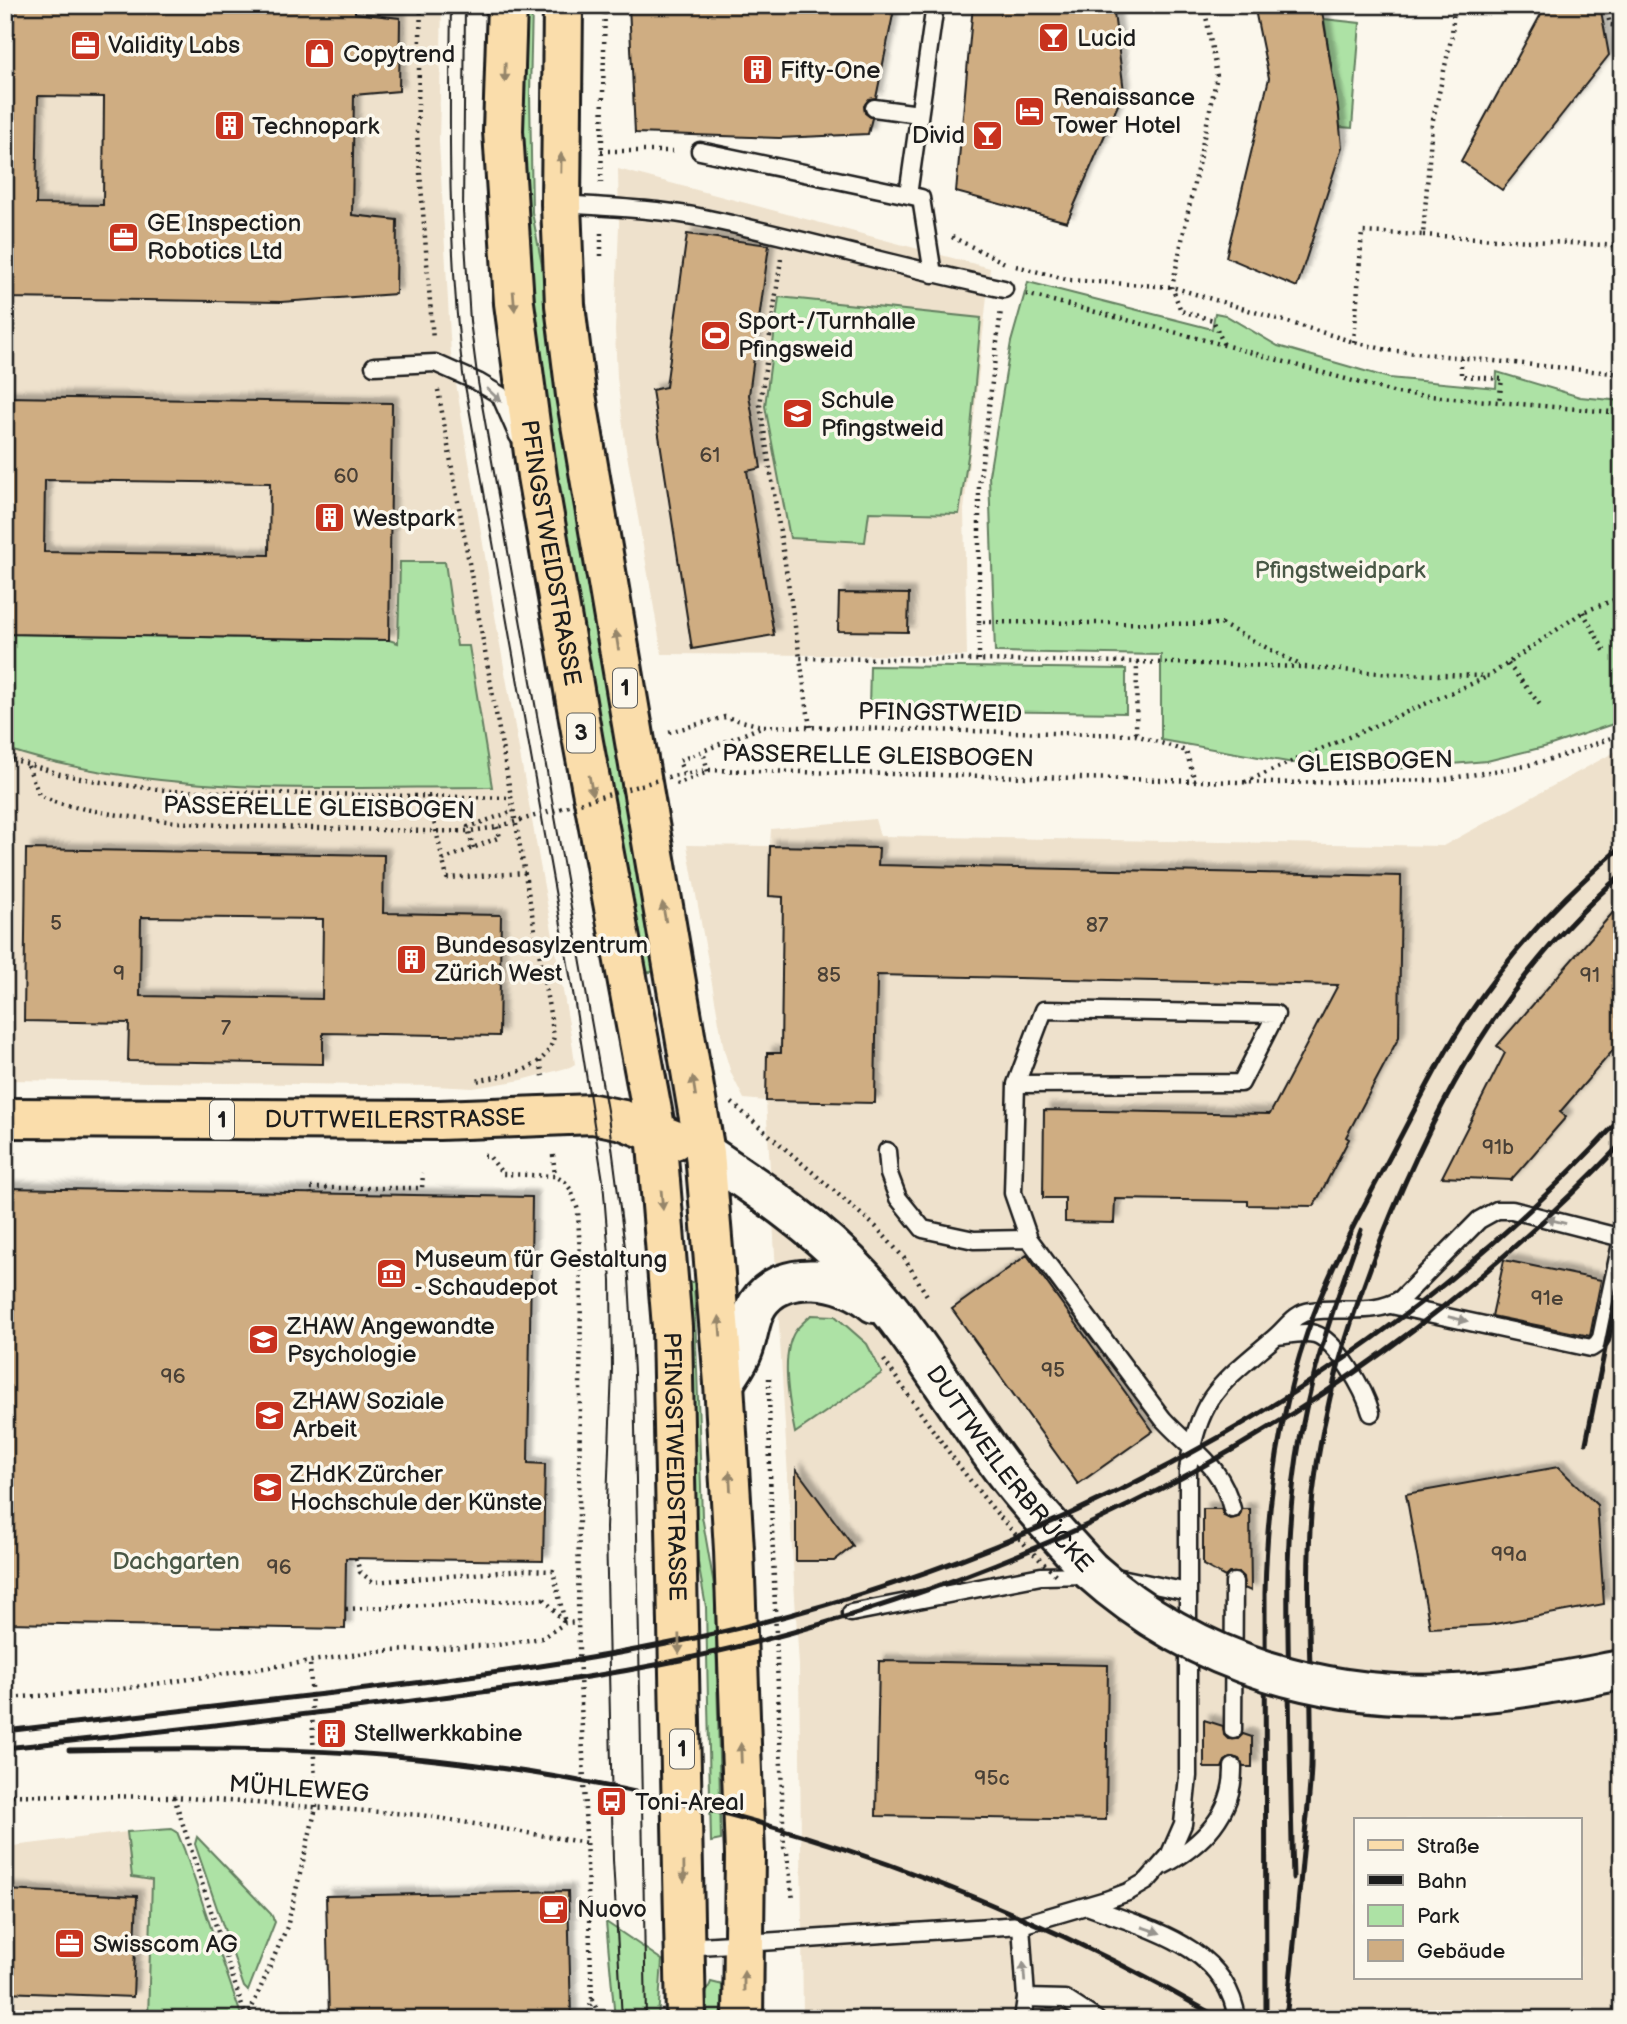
<svg xmlns="http://www.w3.org/2000/svg" width="1627" height="2024" font-family="'Balsamiq Sans',sans-serif">
<defs>
<filter id="shadow"><feDropShadow dx="6" dy="-6" stdDeviation="2" flood-color="#0004"/></filter>
</defs>
<rect width="100%" height="100%" fill="#fbf7ec"/>
<filter id="ink" filterUnits="userSpaceOnUse"><feTurbulence type="fractalNoise" baseFrequency=".0143" numOctaves="2"/><feDisplacementMap in="SourceGraphic" scale="14" xChannelSelector="R" yChannelSelector="G"/><feConvolveMatrix kernelMatrix="1 2 1 2 8 2 1 2 1" color-interpolation-filters="sRGB"/></filter>
<g filter="url(#ink)">
<!-- built -->
<path fill="#eee1cc" fill-rule="evenodd" d="M5 5H442L439 141 451 354 499 639 571 1035 575 1064 570 1067 522 1080 473 1088 434 1086 5 1080Z
M618 169 990 268 964 510 967 656 662 654 626 449 617 378 615 330 619 225Z
M1622 748V2019H803L799 1666 766 1101 744 1099 731 1073 724 1050 687 845 770 846 771 829 875 819 880 836 1443 846ZM1356 1819H1580V1977H1356Z
M127 1832 132 1877 152 1879 148 2019H5V1847Z"/>
<!-- green -->
<path fill="#ade2a5" stroke="#647f60" stroke-width="2" d="M520 5H532L530 94 532 212 552 319 560 408 588 583 657 971 644 973 538 370 517 125Z
M1324 19 1360 23 1352 128 1340 127Z
M1028 282 1212 329 1215 313 1225 315 1278 346 1389 378 1496 388 1497 372 1580 397 1622 401V721L1548 746 1487 761 1393 769 1322 768 1161 740V655L995 652 989 475 1011 342Z
M779 297 981 318 969 450 959 514 869 512 865 542 790 538 765 406Z
M400 562H445L457 646H469L492 787C365 787 235 794 109 773 74 767 38 760 5 748V634L389 640 398 643Z
M870 666 1126 669V713L869 710Z
M686 1282H694L702 1516 715 1591 721 1840 711 1842 706 1607 692 1529Z
M811 1315 835 1316 867 1344 882 1373 795 1433C790 1407 779 1353 796 1330 800 1325 806 1320 811 1315Z
M172 1829 177 1832 184 1849 241 2015 239 2019H148L152 1880 132 1877 127 1832Z
M197 1837 271 1914 275 1922 248 1991 244 1987 195 1844Z
M606 1922 662 1960 658 2019H615Z
M711 1982 723 1985 725 2019H701V2006Z"/>
<!-- building -->
<path fill="#cfad82" stroke="#1c1c1c" stroke-width="2" fill-rule="evenodd" filter="url(#shadow)" d="M5 5H355V13L400 18 399 91 354 95 352 215 397 220 396 294 281 302 5 298ZM38 96 104 97 103 205 36 204Z
M629 5H895L876 98 869 99 864 106 865 113 872 118 868 134 779 138 635 133Z
M973 5H1113L1124 91 1067 222 956 192Z
M1254 5H1321L1338 108 1342 147 1297 287 1226 257 1269 78Z
M1546 5H1600L1609 55 1502 190 1461 161Z
M687 234 769 245 749 395 761 468 747 471 774 635 692 649 652 390 666 387Z
M5 397 392 403 389 640 5 634ZM45 480 270 483 269 555 44 552Z
M839 593 909 594 908 632 838 631Z
M770 846 879 848 878 865 1401 876 1399 1037 1346 1137 1349 1139 1314 1206 1248 1205V1201L1115 1199 1114 1223 1065 1222V1198H1043L1044 1110 1270 1114 1338 985 877 975 875 1103 766 1101 767 1053H781L783 897 769 896Z
M26 849 384 855 383 913 501 915 499 1036 323 1033V1064L128 1061 129 1023 24 1021ZM141 917 323 919 322 999 140 996Z
M1622 902V1040L1560 1112 1566 1117 1511 1180 1442 1177 1505 1053 1497 1046Z
M5 1188 532 1197 528 1463 545 1464 543 1561 346 1558 345 1629 5 1623Z
M1027 1255 1153 1431 1078 1484 952 1309Z
M1504 1260 1601 1280 1590 1336 1492 1316Z
M1558 1467 1597 1505 1604 1604 1489 1625 1430 1628 1406 1494Z
M796 1469 853 1546 834 1561H796Z
M1203 1509H1221L1224 1516 1230 1519 1239 1517 1242 1509H1250L1251 1591 1244 1588 1243 1577 1239 1573H1229L1225 1577 1203 1565Z
M879 1661 1108 1665 1106 1820 876 1816Z
M1204 1720 1223 1726 1224 1735 1228 1739H1238L1243 1734 1252 1737V1767H1243L1239 1759 1233 1757 1225 1761 1222 1768H1204Z
M5 1890 137 1896 133 1997 5 1992Z
M568 1891 571 2019H329L326 1896Z"/>
<g fill="none" stroke-linecap="round" stroke-linejoin="round">
<defs>
<path id="service" d="M874 108 919 114
M700 151 908 195 935 5
M908 195 921 198 933 274
M561 204C606 207 659 209 704 218 804 239 903 268 1004 289
M374 366 435 363 478 382 500 395 518 436
M1016 1084 1044 1010 1276 1014 1241 1083 1016 1084 1013 1193 1029 1239 1163 1419C1193 1452 1221 1463 1232 1509
M887 1151 889 1174 898 1198 923 1229 974 1240 1029 1239
M1391 1305 1591 1348 1597 1344 1601 1338 1622 1239
M1277 1336C1288 1335 1303 1331 1315 1334 1337 1341 1365 1391 1371 1413
M1111 1576 1188 1592
M851 1613 1041 1576 1089 1575
M1233 1730 1234 1582
M1164 1865C1202 1845 1234 1813 1233 1767
M1087 1906C1145 1928 1227 1945 1237 2019
M1021 1925 1026 1998 1023 2019
M685 1947 1021 1925 1106 1900 1128 1892 1147 1881 1169 1856 1183 1824 1188 1776V1470C1198 1397 1220 1384 1273 1339 1286 1329 1294 1313 1311 1311 1342 1306 1374 1316 1401 1299L1479 1220 1497 1210H1512L1622 1238
M1026 1998 1065 1999 1096 2019"/>
<g id="tertiary">
<path id="s1" d="M705 1153C761 1190 819 1229 864 1279 913 1333 950 1397 993 1456 1022 1497 1057 1533 1090 1570"/>
<path d="M724 1383C730 1373 739 1362 743 1350 749 1335 749 1318 758 1304 782 1267 845 1276 874 1303"/>
</g>
<g id="primary">
<path id="s2" d="M507 5 503 131 514 303 537 476 583 742 656 1132 672 1327 686 2019"/>
<path d="M563 5 561 204 565 305 576 395 705 1153 724 1383 734 1550 745 1855 743 2019"/>
<path id="s3" d="M5 1118 439 1120 593 1114 623 1120 674 1140"/>
</g>
</defs>
<!-- service casing -->
<use href="#service" stroke="#1c1c1c" stroke-width="21"/>
<!-- tertiary casing -->
<use href="#tertiary" stroke="#1c1c1c" stroke-width="44"/>
<!-- primary casing -->
<use href="#primary" stroke="#1c1c1c" stroke-width="44"/>
<!-- path -->
<path stroke="#1c1c1c" stroke-width="4.5" stroke-dasharray="2 5" stroke-linecap="butt" d="M421 5 417 134 433 340
M1204 5 1217 76 1172 287 1181 311 1213 320 1224 345
M1606 5 1610 25 1622 26
M1600 6 1603 5
M601 151H677
M601 183 605 5
M1423 235 1622 246
M952 237 1007 264
M601 256V230
M781 259 760 405 800 658
M1016 266 1069 280 1172 287 1354 342 1387 350 1622 374
M1026 294 1224 345 1396 393 1622 413
M1354 342 1362 232 1423 235 1432 124 1452 35 1454 5
M1461 358V376L1502 379 1499 402
M438 390 554 1036C546 1073 507 1074 476 1081
M1583 612 1605 652
M979 622V486L1001 310
M979 660V622L1221 624 1300 665
M1137 662 1304 667 1392 674 1489 676 1583 612 1622 597
M1508 664 1541 706
M810 727 800 658 1137 662 1136 735
M669 732 725 717 762 726 1136 735 1186 751 1195 781
M5 757 60 774 101 782 171 791 512 798
M28 766 39 795 54 802
M684 773 679 761 761 727
M1124 779 1276 783 1440 780 1525 766 1562 756 1622 734
M1245 782 1485 678
M676 784 708 772 703 751
M428 796 447 878 525 873
M473 848 468 827 514 811
M443 860 500 837 497 827
M540 1061 543 1076
M732 1103 876 1227 904 1258 928 1297
M553 1155 555 1176
M484 1156H489L503 1174 555 1176 565 1182 571 1190 578 1210 581 1283 578 1622 592 1998 587 2019
M311 1194 310 1188H422L423 1173
M769 1378 770 1474 784 1847 787 1853 793 1900
M356 1558 360 1572 373 1582 525 1570 553 1571 565 1623
M544 1599 564 1622
M5 1698 101 1692 373 1652 497 1645 542 1638 565 1623 578 1622
M5 1795 174 1797 421 1815 587 1843
M174 1797 246 2018
M593 1999 601 2019
M247 2019 287 1927 316 1808 310 1661
M795 2019 798 2009"/>
<!-- service -->
<use href="#service" stroke="#fbf7ec" stroke-width="16"/>
<!-- tertiary -->
<use href="#tertiary" stroke="#fbf7ec" stroke-width="38"/>
<!-- primary -->
<use href="#primary" stroke="#faddab" stroke-width="38"/>
<!-- tram -->
<path stroke="#1c1c1c" stroke-width="2" d="M451 5C449 129 448 251 463 374L574 998 603 1181 611 1280 612 1369 606 1528 613 1860 622 2019
M465 5 463 211 470 321 478 382 608 1116 629 1278 634 1373 646 2019"/>
<!-- rail -->
<path stroke="#1c1c1c" stroke-width="5" d="M1586 1443 1622 1265
M5 1731C115 1719 224 1706 333 1693 469 1677 606 1660 739 1628 1073 1547 1389 1372 1622 1117
M5 1748C138 1734 271 1719 403 1702 497 1690 592 1679 685 1659 1046 1579 1366 1412 1622 1143
M69 1750C191 1748 314 1747 436 1760 714 1790 979 1879 1221 2019
M1293 1878C1291 1814 1290 1750 1289 1687 1287 1602 1285 1517 1301 1433 1314 1363 1337 1297 1361 1230
M1266 2019 1265 1593C1267 1504 1278 1417 1307 1333 1329 1268 1363 1208 1395 1147 1419 1102 1441 1056 1470 1013 1512 950 1564 895 1622 846
M1286 2019C1292 1963 1298 1908 1303 1852 1306 1824 1310 1795 1311 1766 1313 1675 1303 1584 1313 1494 1323 1404 1349 1321 1382 1237 1439 1095 1505 977 1622 874"/>
<defs>
<path id="tertiary-bridge" d="M1090 1570C1197 1666 1332 1704 1474 1693 1524 1689 1573 1679 1622 1670"/>
</defs>
<!-- tertiary-bridge casing -->
<use href="#tertiary-bridge" stroke="#1c1c1c" stroke-width="44" stroke-linecap="butt"/>
<!-- path-bridge -->
<path stroke="#1c1c1c" stroke-width="4.5" stroke-dasharray="2 5" stroke-linecap="butt" d="M54 802C142 824 224 826 315 828 367 829 419 832 471 831L497 827 672 776 706 770 1124 779
M884 1360C936 1435 988 1513 1056 1575
M346 1609 544 1599"/>
<!-- tertiary-bridge -->
<use href="#tertiary-bridge" stroke="#fbf7ec" stroke-width="38"/>
</g>
<!-- one-way arrows -->
<defs><path id="oneway-solid" d="M-6-.8H1V-3.2L6.5 0L1 3.2V.8H-6Z" transform="scale(1.75)"/></defs>
<g fill="#96866b">
<use href="#oneway-solid" transform="translate(505 73) rotate(91)"/>
<use href="#oneway-solid" transform="translate(561 163) rotate(-89)"/>
<use href="#oneway-solid" transform="translate(514 301) rotate(85)"/>
<use href="#oneway-solid" transform="translate(617 640) rotate(-99)"/>
<use href="#oneway-solid" transform="translate(591 785) rotate(79)"/>
<use href="#oneway-solid" transform="translate(664 912) rotate(-100)"/>
<use href="#oneway-solid" transform="translate(694 1086) rotate(-99)"/>
<use href="#oneway-solid" transform="translate(662 1200) rotate(85)"/>
<use href="#oneway-solid" transform="translate(720 1326) rotate(-94)"/>
<use href="#oneway-solid" transform="translate(730 1481) rotate(-93)"/>
<use href="#oneway-solid" transform="translate(679 1644) rotate(89)"/>
<use href="#oneway-solid" transform="translate(741 1753) rotate(-92)"/>
<use href="#oneway-solid" transform="translate(684 1872) rotate(89)"/>
<use href="#oneway-solid" transform="translate(744 1981) rotate(-90)"/>
</g>
<g fill="#97948e">
<use href="#oneway-solid" transform="translate(494 395) rotate(43)"/>
<use href="#oneway-solid" transform="translate(1556 1221) rotate(-166)"/>
<use href="#oneway-solid" transform="translate(1458 1319) rotate(13)"/>
<use href="#oneway-solid" transform="translate(1151 1930) rotate(19)"/>
<use href="#oneway-solid" transform="translate(1024 1972) rotate(-94)"/>
</g>
</g>
<!-- icons -->
<defs>
<symbol id="bar-square" viewBox="-11 -11 22 22"><rect x="-9" y="-9" width="18" height="18" rx="4" fill="#c8321e" stroke="#fbf7ec"/><path d="M-6-5H6L.8 .8V4.5H3.5V6h-7V4.5H-.8V.8Z" fill="#fff"/></symbol>
<symbol id="office-square" viewBox="-11 -11 22 22"><rect x="-9" y="-9" width="18" height="18" rx="4" fill="#c8321e" stroke="#fbf7ec"/><path d="M-6-3h4V-5.5h4V-3h4V5H-6ZM-1-4.5V-3h2v-1.5ZM-6 0V1H6V0Z" fill="#fff"/></symbol>
<symbol id="shop-square" viewBox="-11 -11 22 22"><rect x="-9" y="-9" width="18" height="18" rx="4" fill="#c8321e" stroke="#fbf7ec"/><path d="M-5-2.5h2.3a2.7 3.5 0 0 1 5.4 0H5L5.5 6h-11ZM-1.5-2.5h3a1.5 2.3 0 0 0-3 0Z" fill="#fff"/></symbol>
<symbol id="building-square" viewBox="-11 -11 22 22"><rect x="-9" y="-9" width="18" height="18" rx="4" fill="#c8321e" stroke="#fbf7ec"/><path d="M-4-6H4V6H1V3H-1V6H-4ZM-2.5-4.3h1.7v1.8h-1.7ZM.8-4.3h1.7v1.8H.8ZM-2.5-1h1.7V.8h-1.7ZM.8-1h1.7V.8H.8Z" fill="#fff"/></symbol>
<symbol id="hotel-square" viewBox="-11 -11 22 22"><rect x="-9" y="-9" width="18" height="18" rx="4" fill="#c8321e" stroke="#fbf7ec"/><path d="M-6-4.5h1.5V1H6V5H4.5V3h-9V5H-6ZM-4 0a1.8 1.8 0 1 1 3.6 0ZM.5 0V-2.5h3Q6-2.5 6 0Z" fill="#fff"/></symbol>
<symbol id="stadium-square" viewBox="-11 -11 22 22"><rect x="-9" y="-9" width="18" height="18" rx="4" fill="#c8321e" stroke="#fbf7ec"/><path d="M0-5a6.5 5 0 1 0 0 10a6.5 5 0 1 0 0-10ZM-3.5-1.8h7v3.6h-7Z" fill="#fff"/></symbol>
<symbol id="school-square" viewBox="-11 -11 22 22"><rect x="-9" y="-9" width="18" height="18" rx="4" fill="#c8321e" stroke="#fbf7ec"/><path d="M0-5L7-2L0 1L-7-2ZM-4 1L0 2.5L4 1V4Q0 6-4 4Z" fill="#fff"/></symbol>
<symbol id="museum-square" viewBox="-11 -11 22 22"><rect x="-9" y="-9" width="18" height="18" rx="4" fill="#c8321e" stroke="#fbf7ec"/><path d="M0-6L6-3V-2H-6V-3ZM-5-1h2V3h-2ZM-1-1h2V3h-2ZM3-1h2V3H3ZM-6 4H6V6H-6Z" fill="#fff"/></symbol>
<symbol id="university-square" viewBox="-11 -11 22 22"><rect x="-9" y="-9" width="18" height="18" rx="4" fill="#c8321e" stroke="#fbf7ec"/><path d="M0-5L7-2L0 1L-7-2ZM-4 1L0 2.5L4 1V4Q0 6-4 4Z" fill="#fff"/></symbol>
<symbol id="bus-square" viewBox="-11 -11 22 22"><rect x="-9" y="-9" width="18" height="18" rx="4" fill="#c8321e" stroke="#fbf7ec"/><path d="M-5-6H5V4H4V6H2V4H-2V6H-4V4H-5ZM-3.5-4V0h7V-4ZM-3.5 1.2v1.5H-2V1.2ZM2 1.2v1.5H3.5V1.2Z" fill="#fff"/></symbol>
<symbol id="cafe-square" viewBox="-11 -11 22 22"><rect x="-9" y="-9" width="18" height="18" rx="4" fill="#c8321e" stroke="#fbf7ec"/><path d="M-5.5-4.5H6V0H3Q3 3.5 0 3.5H-2.5Q-5.5 3.5-5.5 0ZM3-3.2v2h1.7v-2ZM-6 4.5H4V6H-6Z" fill="#fff"/></symbol>
</defs>
<g fill-rule="evenodd">
<use href="#bar-square" x="1036" y="20" width="35" height="35"/>
<use href="#office-square" x="68" y="28" width="35" height="35"/>
<use href="#shop-square" x="302" y="36" width="35" height="35"/>
<use href="#building-square" x="740" y="52" width="35" height="35"/>
<use href="#hotel-square" x="1012" y="94" width="35" height="35"/>
<use href="#building-square" x="212" y="108" width="35" height="35"/>
<use href="#bar-square" x="970" y="118" width="35" height="35"/>
<use href="#office-square" x="106" y="220" width="35" height="35"/>
<use href="#stadium-square" x="698" y="318" width="35" height="35"/>
<use href="#school-square" x="780" y="396" width="35" height="35"/>
<use href="#building-square" x="312" y="500" width="35" height="35"/>
<use href="#building-square" x="394" y="942" width="35" height="35"/>
<use href="#museum-square" x="374" y="1256" width="35" height="35"/>
<use href="#university-square" x="246" y="1322" width="35" height="35"/>
<use href="#university-square" x="252" y="1398" width="35" height="35"/>
<use href="#university-square" x="250" y="1470" width="35" height="35"/>
<use href="#building-square" x="314" y="1716" width="35" height="35"/>
<use href="#bus-square" x="594" y="1784" width="35" height="35"/>
<use href="#cafe-square" x="536" y="1892" width="35" height="35"/>
<use href="#office-square" x="52" y="1926" width="35" height="35"/>
</g>
<g text-anchor="middle" dominant-baseline="central" stroke-width="7" stroke-linejoin="round" paint-order="stroke">
<!-- number labels -->
<g font-size="21" fill="#494036">
<text x="710" y="455">61</text>
<text x="346" y="476">60</text>
<text x="56" y="923">5</text>
<text x="1097" y="925">87</text>
<text x="119" y="973">9</text>
<text x="829" y="975">85</text>
<text x="1590" y="975">91</text>
<text x="226" y="1028">7</text>
<text x="1498" y="1147">91b</text>
<text x="1547" y="1298">91e</text>
<text x="1053" y="1370">95</text>
<text x="173" y="1376">96</text>
<text x="1509" y="1554">99a</text>
<text x="279" y="1567">96</text>
<text x="992" y="1778">95c</text>
</g>
<!-- shield labels -->
<g fill="#fbf7ec" stroke="#5f5e5a" stroke-width="2">
<rect x="613" y="668.5" width="24" height="39" rx="5"/>
<rect x="567" y="713.5" width="28" height="39" rx="5"/>
<rect x="210" y="1100.5" width="24" height="39" rx="5"/>
<rect x="670" y="1729.5" width="24" height="39" rx="5"/>
</g>
<g font-size="23" font-weight="bold" fill="#1c1c1c">
<text x="625" y="688">1</text>
<text x="581" y="733">3</text>
<text x="222" y="1120">1</text>
<text x="682" y="1749">1</text>
</g>
<!-- poi labels -->
<g font-size="24" fill="#1c1c1c" stroke="#fbf7ec" text-anchor="start">
<text x="1077" y="38">Lucid</text>
<text x="108" y="45">Validity Labs</text>
<text x="343" y="54">Copytrend</text>
<text x="780" y="70">Fifty-One</text>
<text x="1053" y="97">Renaissance<tspan x="1053" dy="28">Tower Hotel</tspan></text>
<text x="252" y="126">Technopark</text>
<text x="965" y="135" text-anchor="end">Divid</text>
<text x="147" y="223">GE Inspection<tspan x="147" dy="28">Robotics Ltd</tspan></text>
<text x="738" y="321">Sport-/Turnhalle<tspan x="738" dy="28">Pfingsweid</tspan></text>
<text x="821" y="400">Schule<tspan x="821" dy="28">Pfingstweid</tspan></text>
<text x="353" y="518">Westpark</text>
<text x="435" y="945">Bundesasylzentrum<tspan x="435" dy="28">Zürich West</tspan></text>
<text x="414" y="1259">Museum für Gestaltung<tspan x="414" dy="28">- Schaudepot</tspan></text>
<text x="287" y="1326">ZHAW Angewandte<tspan x="287" dy="28">Psychologie</tspan></text>
<text x="293" y="1401">ZHAW Soziale<tspan x="293" dy="28">Arbeit</tspan></text>
<text x="290" y="1474">ZHdK Zürcher<tspan x="290" dy="28">Hochschule der Künste</tspan></text>
<text x="354" y="1733">Stellwerkkabine</text>
<text x="635" y="1802">Toni-Areal</text>
<text x="577" y="1909">Nuovo</text>
<text x="93" y="1944">Swisscom AG</text>
</g>
<!-- street labels -->
<g font-size="24" fill="#1c1c1c" stroke="#fbf7ec">
<text stroke="none"><textPath href="#s2" startOffset="551">PFINGSTWEIDSTRASSE</textPath></text>
<text transform="translate(940 713) rotate(1)">PFINGSTWEID</text>
<text transform="translate(878 756) rotate(1)">PASSERELLE GLEISBOGEN</text>
<text transform="translate(1375 762) rotate(-2)">GLEISBOGEN</text>
<text transform="translate(319 808) rotate(1)">PASSERELLE GLEISBOGEN</text>
<text stroke="none"><textPath href="#s3" startOffset="390">DUTTWEILERSTRASSE</textPath></text>
<text stroke="none"><textPath href="#s2" startOffset="1475">PFINGSTWEIDSTRASSE</textPath></text>
<text stroke="none"><textPath href="#s1" startOffset="443">DUTTWEILERBRÜCKE</textPath></text>
<text transform="translate(299 1789) rotate(4)">MÜHLEWEG</text>
</g>
<!-- park labels -->
<g font-size="24" fill="#485745" stroke="#fbf7ec">
<text x="1340" y="570">Pfingstweidpark</text>
<text x="176" y="1561">Dachgarten</text>
</g>
</g>
<!-- margin -->
<rect width="1627" height="2024" fill="none" stroke="#fbf7ec" stroke-width="28"/>
<rect x="14" y="14" width="1599" height="1996" fill="none" stroke="#1c1c1c" stroke-width="2.5" filter="url(#ink)"/>
<!-- legend -->
<rect x="1354" y="1818" width="228" height="161" fill="#fbf7ec" stroke="#a29f99" stroke-width="2"/>
<rect x="1368" y="1840" width="35" height="10" fill="#faddab" stroke="#a29f99" stroke-width="2"/>
<text x="1417" y="1853" font-size="21" fill="#1c1c1c">Straße</text>
<rect x="1368" y="1875" width="35" height="10" fill="#1c1c1c" stroke="#a29f99" stroke-width="2"/>
<text x="1417" y="1888" font-size="21" fill="#1c1c1c">Bahn</text>
<rect x="1368" y="1905" width="35" height="21" fill="#ade2a5" stroke="#a29f99" stroke-width="2"/>
<text x="1417" y="1923" font-size="21" fill="#1c1c1c">Park</text>
<rect x="1368" y="1940" width="35" height="21" fill="#cfad82" stroke="#a29f99" stroke-width="2"/>
<text x="1417" y="1958" font-size="21" fill="#1c1c1c">Gebäude</text>
</svg>
